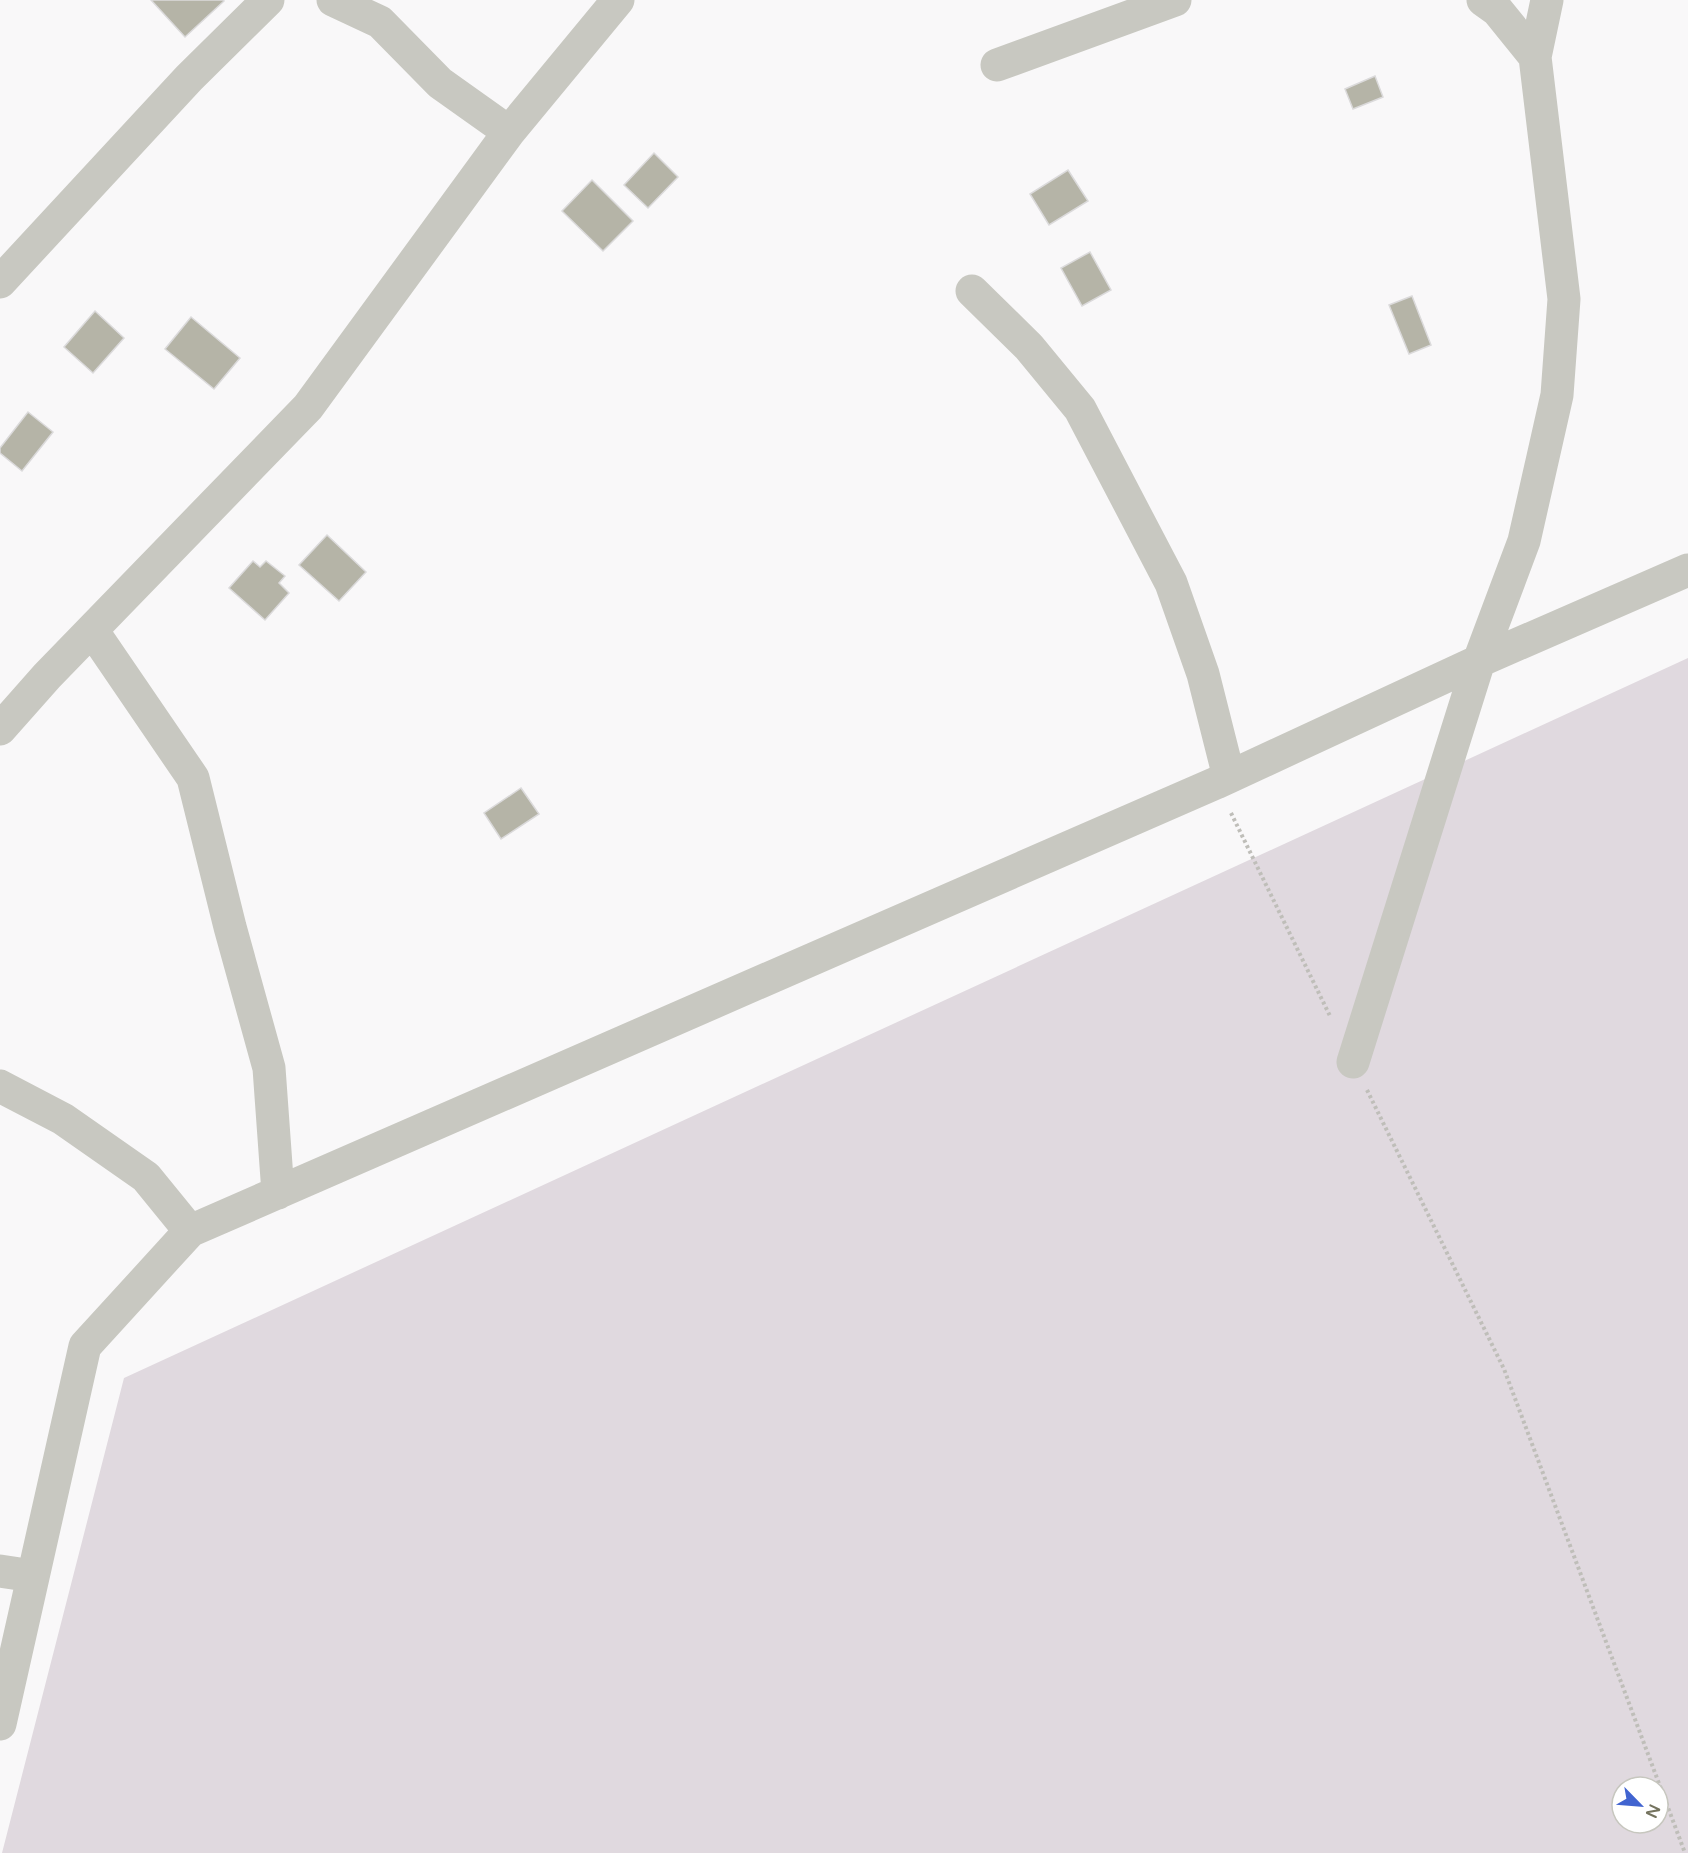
<svg xmlns="http://www.w3.org/2000/svg" width="1688" height="1853" font-family="'Varela Round',sans-serif">
<rect width="100%" height="100%" fill="#f9f8f9"/>
<!-- green -->
<path fill="#e0d9df" fill-rule="evenodd" d="M1688 658V1853H2L124 1378ZM1622 1787H1658V1823H1622Z"/>
<!-- building -->
<path fill="#b5b4a7" stroke="#dbdadb" stroke-width="1.5" d="M151 0H223L224 1 185 37Z
M1375 76 1383 97 1353 109 1345 89Z
M654 153 678 177 648 208 624 185Z
M1068 170 1088 201 1049 225 1030 194Z
M592 180 633 221 603 251 562 211Z
M1090 252 1111 290 1082 306 1061 268Z
M1412 296 1431 345 1409 354 1389 305Z
M95 311 124 338 93 373 64 347Z
M191 317 240 358 214 389 165 349Z
M28 412 53 432 22 471 0 453V448Z
M327 535 366 572 339 601 299 565Z
M253 561 260 567 266 561 285 576 279 583 289 593 265 620 229 588Z
M521 788 539 814 501 839 484 813Z"/>
<g fill="none" stroke-linecap="round" stroke-linejoin="round">
<!-- path -->
<path stroke="#bfbeb9" stroke-width="4" stroke-dasharray="3 3" stroke-linecap="butt" d="M1231 813 1330 1016
M1367 1090 1504 1369 1685 1853"/>
<!-- street -->
<path stroke="#c8c8c1" stroke-width="33" d="M333 0 380 22 440 83 509 132
M1483 0 1497 10 1535 57
M997 65 1175 0
M0 282 189 78 268 0
M972 291 1029 347 1080 409 1171 583 1203 674 1229 777
M92 630 193 778 230 927 269 1068 278 1193
M0 729 47 676 308 407 509 132 618 0
M1353 1062 1479 661 1524 541 1557 395 1564 299 1535 57 1547 0
M0 1086 63 1119 146 1177 190 1231
M0 1571 33 1576
M0 1724 85 1346 190 1231 1216 783 1479 661 1688 570"/>
</g>
<!-- north arrow -->
<g transform="translate(1640 1805) rotate(115)"><circle r="28" fill="#ffffff" stroke="#c7c7bf" stroke-width="1.5"/>
<path d="M0-4.5L10 22L0 15L-10 22Z" fill="#4164d0"/>
<text y="-9" font-size="16" font-weight="bold" text-anchor="middle" fill="#74735e">N</text>
</g>
</svg>
